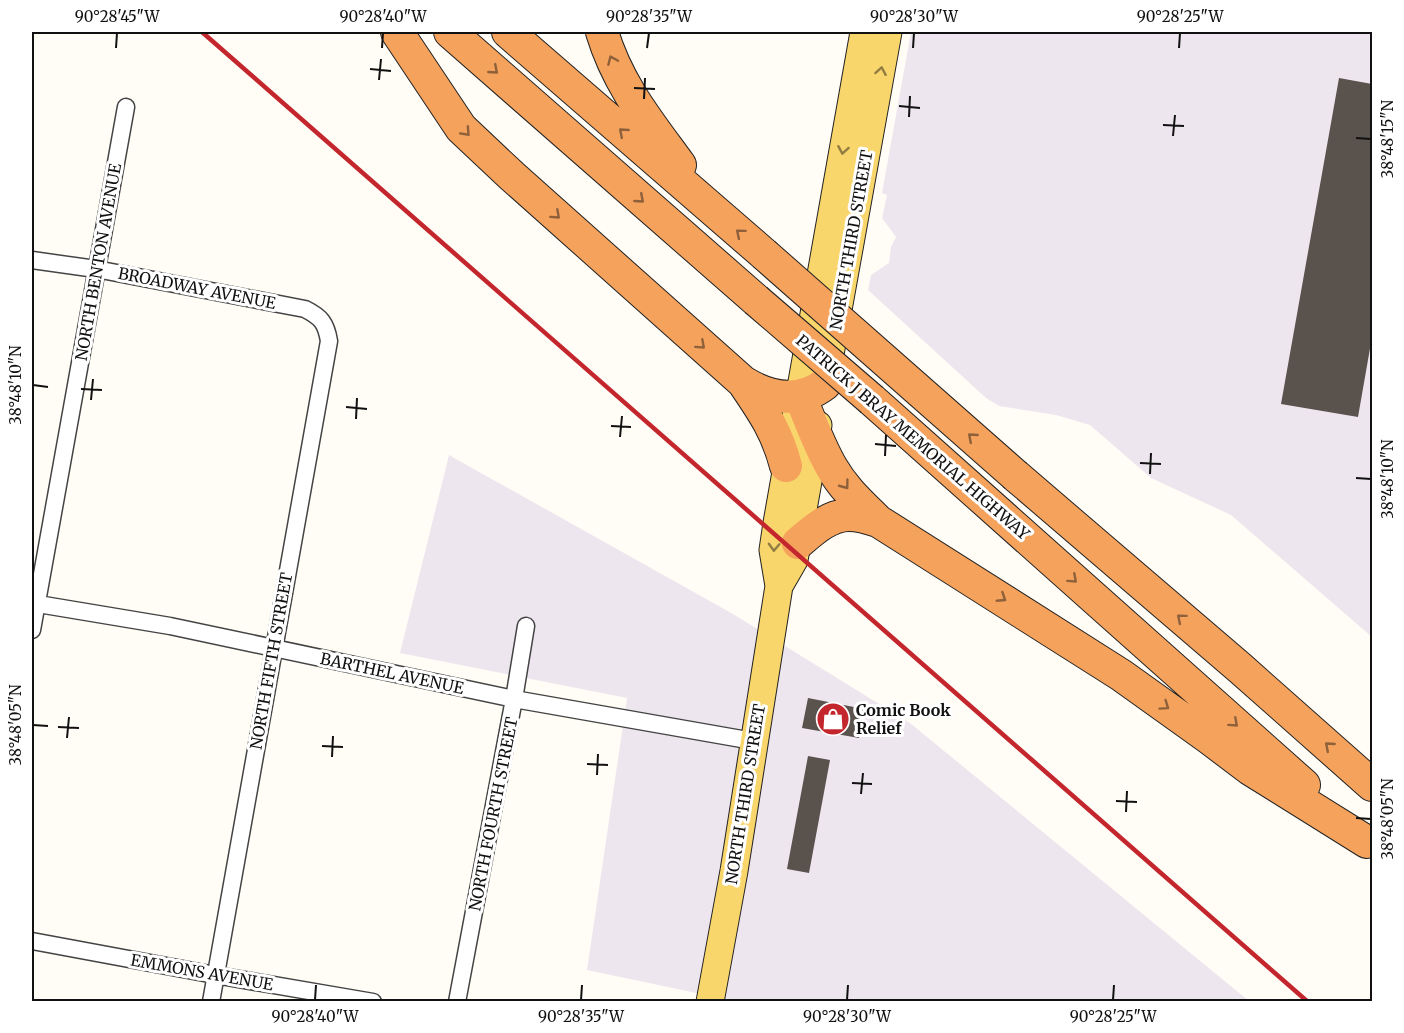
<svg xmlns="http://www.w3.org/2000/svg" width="1404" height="1033" font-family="Merriweather,serif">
<rect width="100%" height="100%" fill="#fffdf5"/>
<!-- industrial -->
<path fill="#eee6ef" d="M911 32H1372V637L1231 515 1151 478 1090 425 1056 415 999 406 986 398 868 290 871 275 889 263 891 247 896 237 882 218 887 195 882 193Z
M449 455 733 614 910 723 1249 1001 720 1002V998L587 970 627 698 400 653Z"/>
<!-- building -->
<path fill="#5a524d" d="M1339 78 1372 84V337L1358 417 1281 404Z
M808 698 864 709 859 738 802 728Z
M808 756 830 760 809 873 787 869Z"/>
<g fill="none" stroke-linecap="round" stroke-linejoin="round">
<defs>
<path id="street" d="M32 260 96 269 305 309C321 317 326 323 329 341L211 1002
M32 603 170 626 514 699 753 741
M32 630 126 107
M32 941 215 975 373 1002
M457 1002 514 699 526 626"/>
<path id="primary" d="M825 382 888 32
M779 586 794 560 818 425
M710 1002 734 871 779 586 773 550 777 523 864 32"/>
<path id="highway" d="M397 32 461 128 512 176 743 382C769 398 799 404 825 384
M450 32 756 300
M508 32 764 254
M602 32C618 85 648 121 680 165
M743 382C762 410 777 431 786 466
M800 396C810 420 819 446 832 468 844 489 861 504 878 521L1121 675 1209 738 1250 769 1367 842
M872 400 1304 785
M1016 476 1240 668 1372 785
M798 543C812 531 829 515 849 515 859 515 869 518 878 521"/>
</defs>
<!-- street casing -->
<use href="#street" stroke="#444" stroke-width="19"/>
<!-- primary casing -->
<use href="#primary" stroke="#222" stroke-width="29"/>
<!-- highway casing -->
<use href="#highway" stroke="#222" stroke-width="34"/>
<!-- street -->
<use href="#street" stroke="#fff" stroke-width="16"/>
<!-- primary -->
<use href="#primary" stroke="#f9d66b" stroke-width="27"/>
<!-- highway -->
<use href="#highway" stroke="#f5a25d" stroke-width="32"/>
<!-- rail -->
<path stroke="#c4262e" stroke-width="4.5" d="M202 32 1308 1002"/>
<defs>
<path id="highway-bridge" d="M764 254 1016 476
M756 300 872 400"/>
</defs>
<!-- highway-bridge casing -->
<use href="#highway-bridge" stroke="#222" stroke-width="34" stroke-linecap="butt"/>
<!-- highway-bridge -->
<use href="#highway-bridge" stroke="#f5a25d" stroke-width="32"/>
</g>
<!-- one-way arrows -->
<defs><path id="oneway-chevron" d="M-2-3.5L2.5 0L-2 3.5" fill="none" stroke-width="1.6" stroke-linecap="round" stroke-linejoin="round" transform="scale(1.5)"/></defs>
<g stroke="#8e613b">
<use href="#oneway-chevron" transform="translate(612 60) rotate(-113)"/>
<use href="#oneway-chevron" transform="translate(494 70) rotate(41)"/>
<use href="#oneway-chevron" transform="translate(466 132) rotate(47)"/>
<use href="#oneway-chevron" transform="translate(623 132) rotate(-139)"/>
<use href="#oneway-chevron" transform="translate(640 199) rotate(41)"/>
<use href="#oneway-chevron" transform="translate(556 215) rotate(42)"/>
<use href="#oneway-chevron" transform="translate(740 233) rotate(-140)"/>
<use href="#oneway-chevron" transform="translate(701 345) rotate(42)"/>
<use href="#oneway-chevron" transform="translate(972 437) rotate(-139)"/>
<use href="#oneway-chevron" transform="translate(845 485) rotate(53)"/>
<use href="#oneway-chevron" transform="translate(1073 579) rotate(42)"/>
<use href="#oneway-chevron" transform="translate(1002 598) rotate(33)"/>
<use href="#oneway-chevron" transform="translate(1181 618) rotate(-140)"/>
<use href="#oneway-chevron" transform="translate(1165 706) rotate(35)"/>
<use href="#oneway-chevron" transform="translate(1234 723) rotate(42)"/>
<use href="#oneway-chevron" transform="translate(1329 746) rotate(-139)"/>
</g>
<g stroke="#917d42">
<use href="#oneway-chevron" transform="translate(881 71) rotate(-80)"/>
<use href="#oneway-chevron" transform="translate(843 150) rotate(100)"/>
<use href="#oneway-chevron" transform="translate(774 547) rotate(92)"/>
</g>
<!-- ticks -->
<path fill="none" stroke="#111" stroke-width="2" d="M116 48 117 33M382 48 383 33M647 48 649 33M913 48 914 33M1179 48 1180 33M370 69 391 71M379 80 381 59M634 88 655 89M644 99 645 78M899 106 920 108M909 117 910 96M1163 125 1184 126M1173 136 1175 115M1356 138 1371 139M33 385 48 387M81 389 102 390M91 400 93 379M346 407 367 409M356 419 357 398M611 426 631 427M620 437 622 416M875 444 896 446M885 456 886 435M1140 463 1161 464M1150 474 1151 453M1356 478 1371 479M33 725 48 726M58 727 79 728M67 738 69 717M322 746 343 747M332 757 333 736M587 764 608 765M597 775 598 754M852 783 872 784M861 794 863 773M1116 801 1137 802M1126 812 1127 791M1356 818 1371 819M315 1000 316 985M581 1000 582 985M847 1000 848 985M1113 1000 1114 985"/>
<!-- icons -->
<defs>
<symbol id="shop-disc" viewBox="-11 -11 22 22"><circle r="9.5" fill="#c4262e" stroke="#fff"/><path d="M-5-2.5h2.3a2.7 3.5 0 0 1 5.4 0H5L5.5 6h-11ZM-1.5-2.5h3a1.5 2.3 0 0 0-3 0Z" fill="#fff"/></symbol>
</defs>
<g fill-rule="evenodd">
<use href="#shop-disc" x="814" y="700" width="38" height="38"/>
</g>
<g text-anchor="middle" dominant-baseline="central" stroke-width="6" stroke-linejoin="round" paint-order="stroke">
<!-- street labels -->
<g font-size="16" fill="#111" stroke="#fff">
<text transform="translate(851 240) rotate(-80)">NORTH THIRD STREET</text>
<text transform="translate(98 262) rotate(-80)">NORTH BENTON AVENUE</text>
<text transform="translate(197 288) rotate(11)">BROADWAY AVENUE</text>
<text transform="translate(913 437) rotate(41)">PATRICK J BRAY MEMORIAL HIGHWAY</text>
<text transform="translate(271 661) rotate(-80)">NORTH FIFTH STREET</text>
<text transform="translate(392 673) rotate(12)">BARTHEL AVENUE</text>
<text transform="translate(745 794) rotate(-81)">NORTH THIRD STREET</text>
<text transform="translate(493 814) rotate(-79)">NORTH FOURTH STREET</text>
<text transform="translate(202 972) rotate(10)">EMMONS AVENUE</text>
</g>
<!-- poi labels -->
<g font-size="16" font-weight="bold" fill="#111" stroke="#fff" text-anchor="start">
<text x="856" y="710">Comic Book<tspan x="856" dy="18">Relief</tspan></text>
</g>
</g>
<!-- border -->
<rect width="1404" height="1033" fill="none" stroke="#ffffff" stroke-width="66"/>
<rect x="33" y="33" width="1338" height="967" fill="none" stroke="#111" stroke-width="2"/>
<g font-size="15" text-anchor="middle" fill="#111">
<text x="117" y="22">90°28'45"W</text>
<text x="383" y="22">90°28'40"W</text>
<text x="649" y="22">90°28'35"W</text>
<text x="914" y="22">90°28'30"W</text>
<text x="1180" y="22">90°28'25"W</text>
<text transform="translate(1388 139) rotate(-90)" y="5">38°48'15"N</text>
<text transform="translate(16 385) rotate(-90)" y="5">38°48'10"N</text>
<text transform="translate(1388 479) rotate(-90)" y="5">38°48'10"N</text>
<text transform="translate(16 725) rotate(-90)" y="5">38°48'05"N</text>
<text transform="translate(1388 819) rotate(-90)" y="5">38°48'05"N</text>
<text x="315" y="1022">90°28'40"W</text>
<text x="581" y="1022">90°28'35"W</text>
<text x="847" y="1022">90°28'30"W</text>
<text x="1113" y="1022">90°28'25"W</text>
</g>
</svg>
